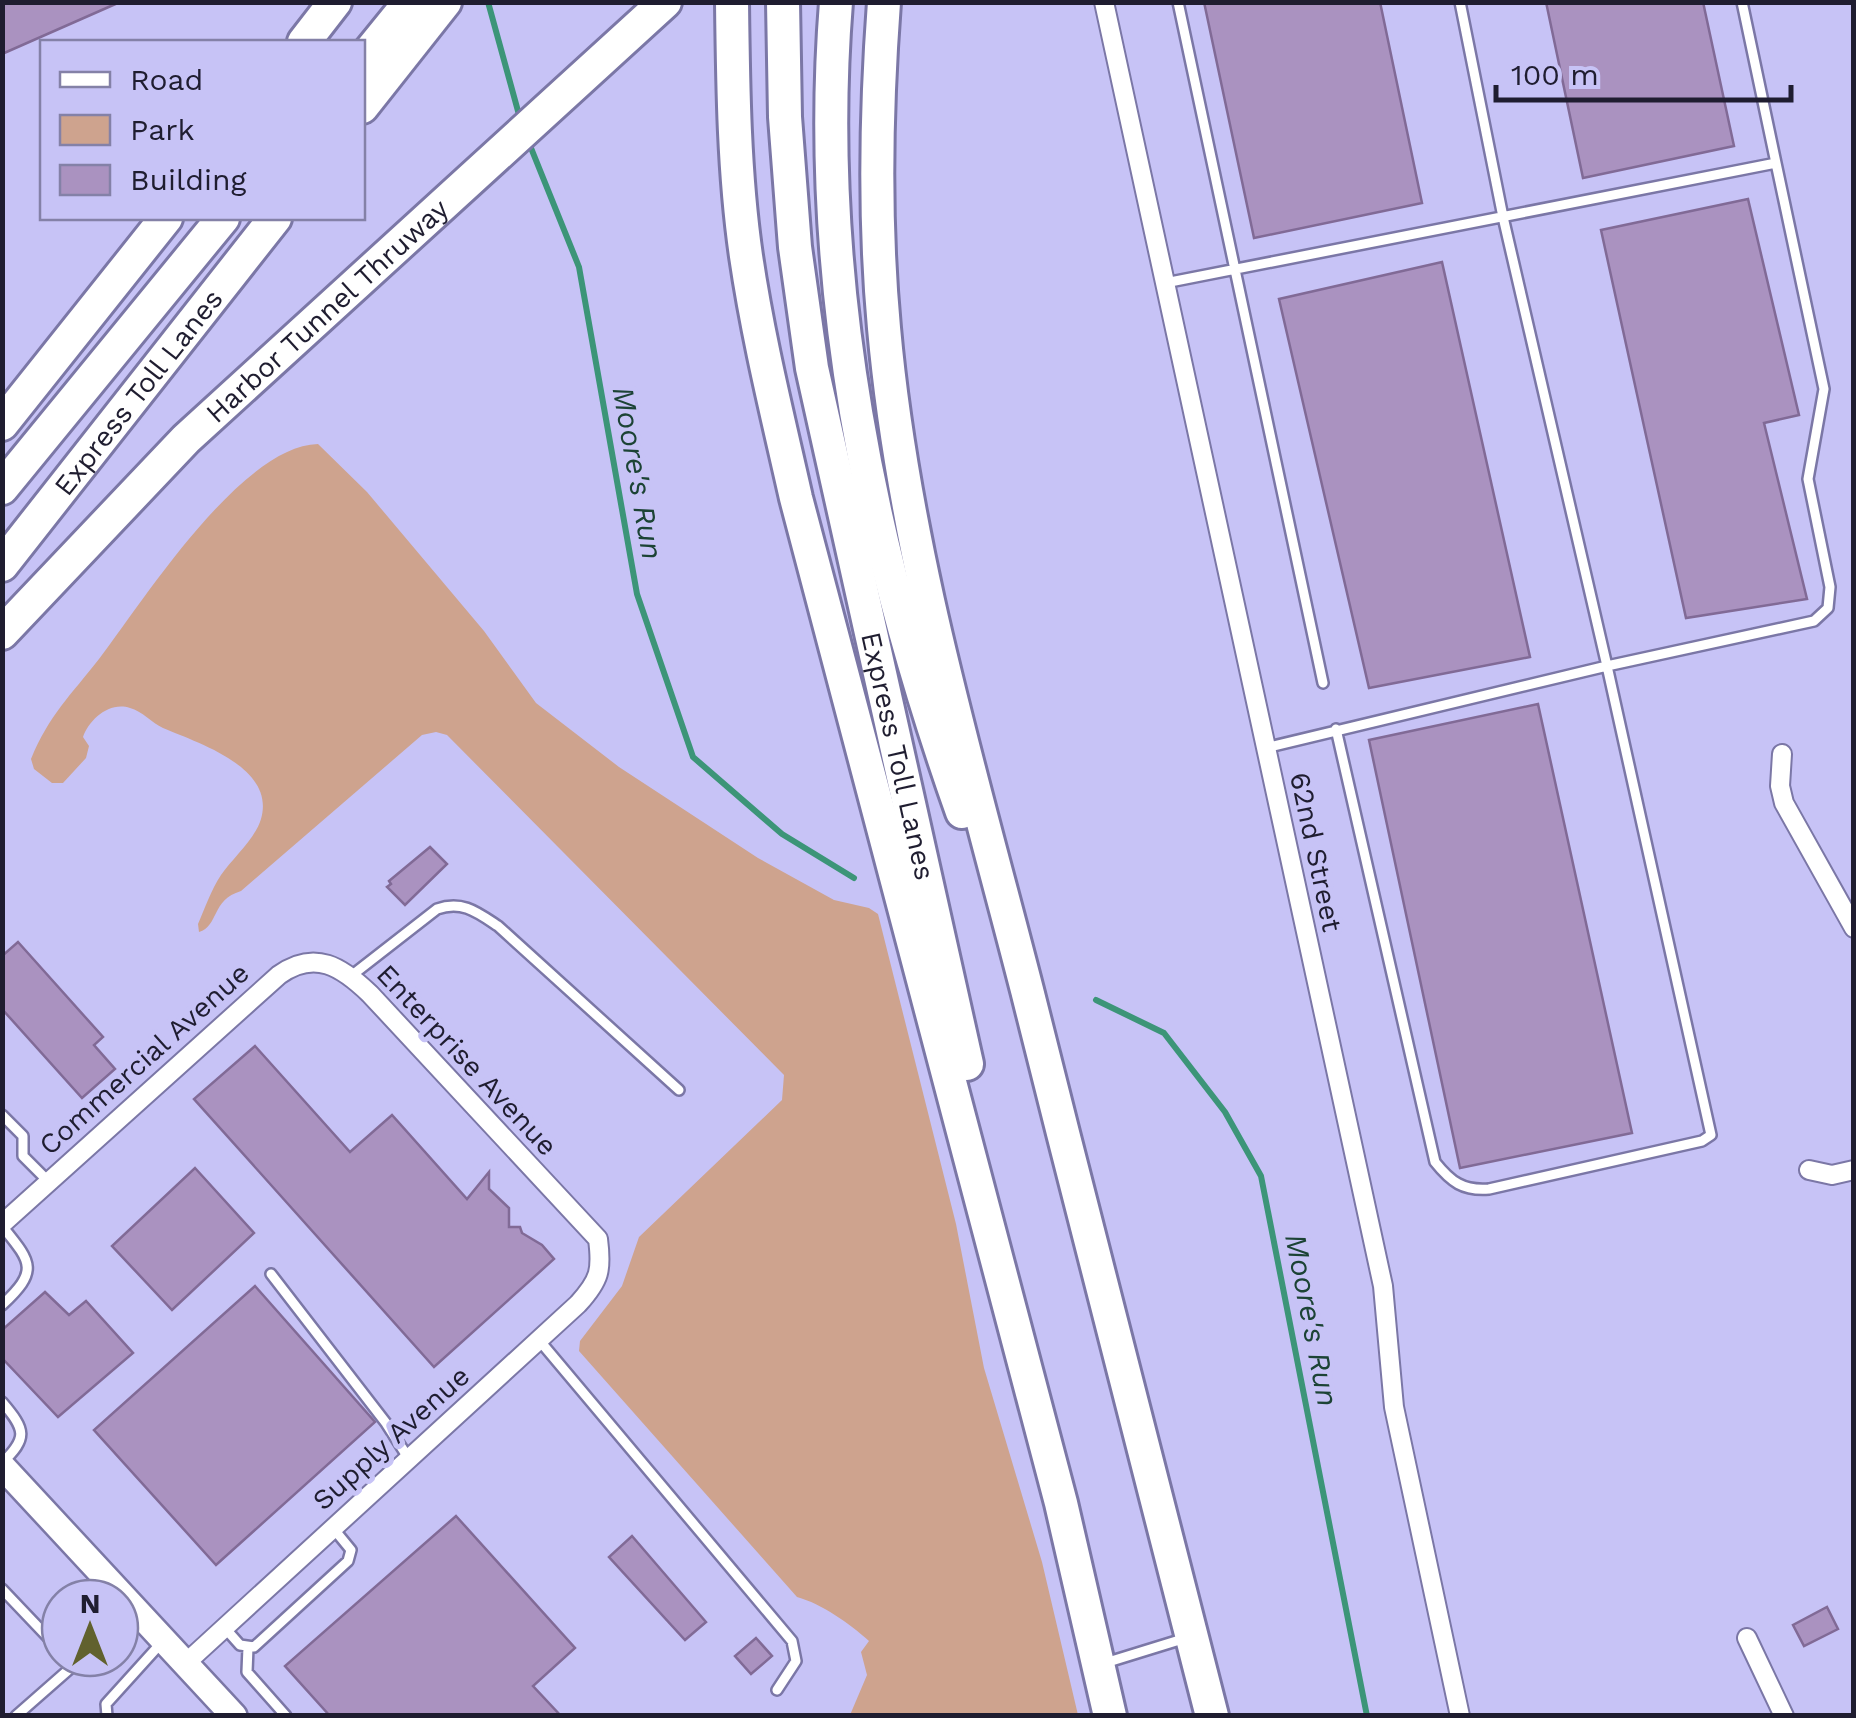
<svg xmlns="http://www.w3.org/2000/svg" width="1856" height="1718" font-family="'Work Sans',sans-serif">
<rect width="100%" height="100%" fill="#c7c3f6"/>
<!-- green -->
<path fill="#cea38e" d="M318 444 367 492 484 631 536 703 619 767 758 858 834 900 869 908 878 914 956 1224 984 1368 1042 1562 1078 1715H850L867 1675 861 1652 869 1641C849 1623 822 1604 797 1597L579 1351 580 1341 622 1286 639 1237 782 1100 784 1075 447 735 436 732 422 735 241 891C211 900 219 926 199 932L198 924C205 908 211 890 221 875 233 858 255 839 261 819 276 767 198 743 163 728 152 723 142 711 130 708 109 701 89 720 83 737L89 746 86 758 63 783H52L34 769 31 759C49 715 71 695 99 659 144 600 241 446 318 444Z"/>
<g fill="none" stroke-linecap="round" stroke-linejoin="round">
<!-- stream -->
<path stroke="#3c9578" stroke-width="6" d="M488 2 521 122
M529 143 579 267 637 594 693 757 782 834 854 878
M1096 1000 1164 1033 1225 1112 1261 1176 1367 1716"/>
</g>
<!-- building -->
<path fill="#aa92c0" stroke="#816a96" stroke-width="2.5" d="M2 2H120L2 54Z
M1204 2H1380L1422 203 1254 238Z
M1546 2H1703L1734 146 1583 178Z
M1748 199 1799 415 1764 423 1807 599 1686 618 1601 230Z
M1442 262 1530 657 1369 688 1279 299Z
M1538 704 1632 1133 1460 1168 1369 740Z
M430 847 447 864 405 905 387 887 391 884 389 881Z
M18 942 103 1037 94 1045 115 1069 82 1098 2 1009V956Z
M255 1046 350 1152 392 1115 467 1199 489 1172V1189L509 1208V1227H520L522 1233 542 1245 554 1259 434 1367 194 1099Z
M195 1168 254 1233 172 1310 112 1246Z
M255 1286 375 1422 216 1565 94 1430Z
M45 1292 69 1315 86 1301 133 1353 58 1417 2 1358V1330Z
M456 1516 575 1648 533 1686 561 1716H330L285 1666Z
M632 1536 706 1622 685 1640 609 1557Z
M1827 1607 1838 1629 1804 1646 1793 1625Z
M756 1638 772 1656 751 1674 735 1656Z"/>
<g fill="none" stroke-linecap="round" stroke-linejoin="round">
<defs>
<path id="service" d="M1178 2 1323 683
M1460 2 1503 217 1607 666 1814 621 1828 608 1830 587 1808 479 1824 389 1776 163
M1165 283 1776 163 1742 2
M1265 748 1607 666 1711 1135 1702 1141 1489 1189C1463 1191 1451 1182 1435 1162L1336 729
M351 976 437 909C462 900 477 912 498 926L679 1090
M2 1115 23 1136V1156L49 1182
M2 1226C31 1262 40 1270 2 1305
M271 1274 386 1423 409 1459
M539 1340 792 1641 796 1661 777 1690
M2 1402C26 1430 28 1438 2 1463
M2 1589 60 1650
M120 1627 135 1615
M224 1627 240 1645 254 1647 348 1561 351 1550 333 1528
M248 1647 247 1672 286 1716
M1105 1663 1186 1638
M16 1716 82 1658
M107 1716 106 1704 163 1641"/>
<path id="minor" d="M1104 2 1383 1286 1394 1407 1460 1716
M1782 754 1780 786 1784 803 1854 928
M1809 1170 1832 1175 1854 1170
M2 1224 279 975C315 949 342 967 370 994L598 1239C602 1270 600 1280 578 1304L187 1662
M1747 1638 1784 1716"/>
<path id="secondary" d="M2 1466 234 1716"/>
<g id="motorway">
<path d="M732 2C733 87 734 173 746 256 758 338 778 418 796 498L1061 1503 1110 1716"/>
<path id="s1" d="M783 2 785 117 795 247 812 368 967 1064"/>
<path d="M836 2C814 279 870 552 962 812"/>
<path d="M884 2C876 110 874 220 884 328 904 553 971 772 1027 990 1088 1232 1148 1474 1212 1716"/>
<path d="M304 42 335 2"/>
<path d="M362 61 410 2"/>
<path d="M362 107 445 2"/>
<path d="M2 424 166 218"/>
<path d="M2 488 223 218"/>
<path id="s2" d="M2 565 275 218"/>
<path id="s3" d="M2 633 186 439 665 2"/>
</g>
</defs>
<!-- service casing -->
<use href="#service" stroke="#7b77a6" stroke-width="14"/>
<!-- minor casing -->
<use href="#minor" stroke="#7b77a6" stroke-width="22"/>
<!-- secondary casing -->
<use href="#secondary" stroke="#7b77a6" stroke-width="30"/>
<!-- motorway casing -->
<use href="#motorway" stroke="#7b77a6" stroke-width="38"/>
<!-- service -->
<use href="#service" stroke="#fff" stroke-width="9"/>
<!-- minor -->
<use href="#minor" stroke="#fff" stroke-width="18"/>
<!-- secondary -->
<use href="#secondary" stroke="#fff" stroke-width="25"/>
<!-- motorway -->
<use href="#motorway" stroke="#fff" stroke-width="32"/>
</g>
<g text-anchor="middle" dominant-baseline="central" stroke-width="10" stroke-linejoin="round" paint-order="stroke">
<!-- street labels -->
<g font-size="28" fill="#1f1d30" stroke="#c7c3f6">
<text stroke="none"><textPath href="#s3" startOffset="458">Harbor Tunnel Thruway</textPath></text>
<text stroke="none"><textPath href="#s2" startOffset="220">Express Toll Lanes</textPath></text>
<text stroke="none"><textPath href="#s1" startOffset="765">Express Toll Lanes</textPath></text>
<text transform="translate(1316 852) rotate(78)">62nd Street</text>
<text transform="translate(144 1059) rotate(-42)">Commercial Avenue</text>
<text transform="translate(467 1060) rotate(47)">Enterprise Avenue</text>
<text transform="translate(391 1438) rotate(-42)">Supply Avenue</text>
</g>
<!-- water labels -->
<g font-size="30" font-style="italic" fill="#1c4335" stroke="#c7c3f6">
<text transform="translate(638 473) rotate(80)">Moore's Run</text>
<text transform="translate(1312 1320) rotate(79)">Moore's Run</text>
</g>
</g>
<!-- border -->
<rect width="1856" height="1718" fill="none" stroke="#1f1d30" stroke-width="10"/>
<!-- legend -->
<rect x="40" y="40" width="325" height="180" fill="#c7c3f6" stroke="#8481a7" stroke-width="2.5"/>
<rect x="60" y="72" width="50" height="15" fill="#ffffff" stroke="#8481a7" stroke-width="2.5"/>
<text x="130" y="90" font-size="30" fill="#1f1d30">Road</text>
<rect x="60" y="115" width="50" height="30" fill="#cea38e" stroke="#8481a7" stroke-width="2.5"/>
<text x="130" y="140" font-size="30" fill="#1f1d30">Park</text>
<rect x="60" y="165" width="50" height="30" fill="#aa92c0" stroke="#8481a7" stroke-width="2.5"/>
<text x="130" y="190" font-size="30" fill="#1f1d30">Building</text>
<!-- north arrow -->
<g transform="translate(90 1628)"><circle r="48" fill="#c7c3f6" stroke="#8481a7" stroke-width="2.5"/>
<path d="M0-8L18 38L0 25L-18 38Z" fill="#61612e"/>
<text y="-15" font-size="28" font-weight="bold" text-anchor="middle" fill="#1f1d30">N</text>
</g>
<!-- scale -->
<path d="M1496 85v15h295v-15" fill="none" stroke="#1f1d30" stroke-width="5"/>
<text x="1511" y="85" font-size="30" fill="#1f1d30" stroke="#c7c3f6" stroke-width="8" paint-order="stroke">100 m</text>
</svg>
